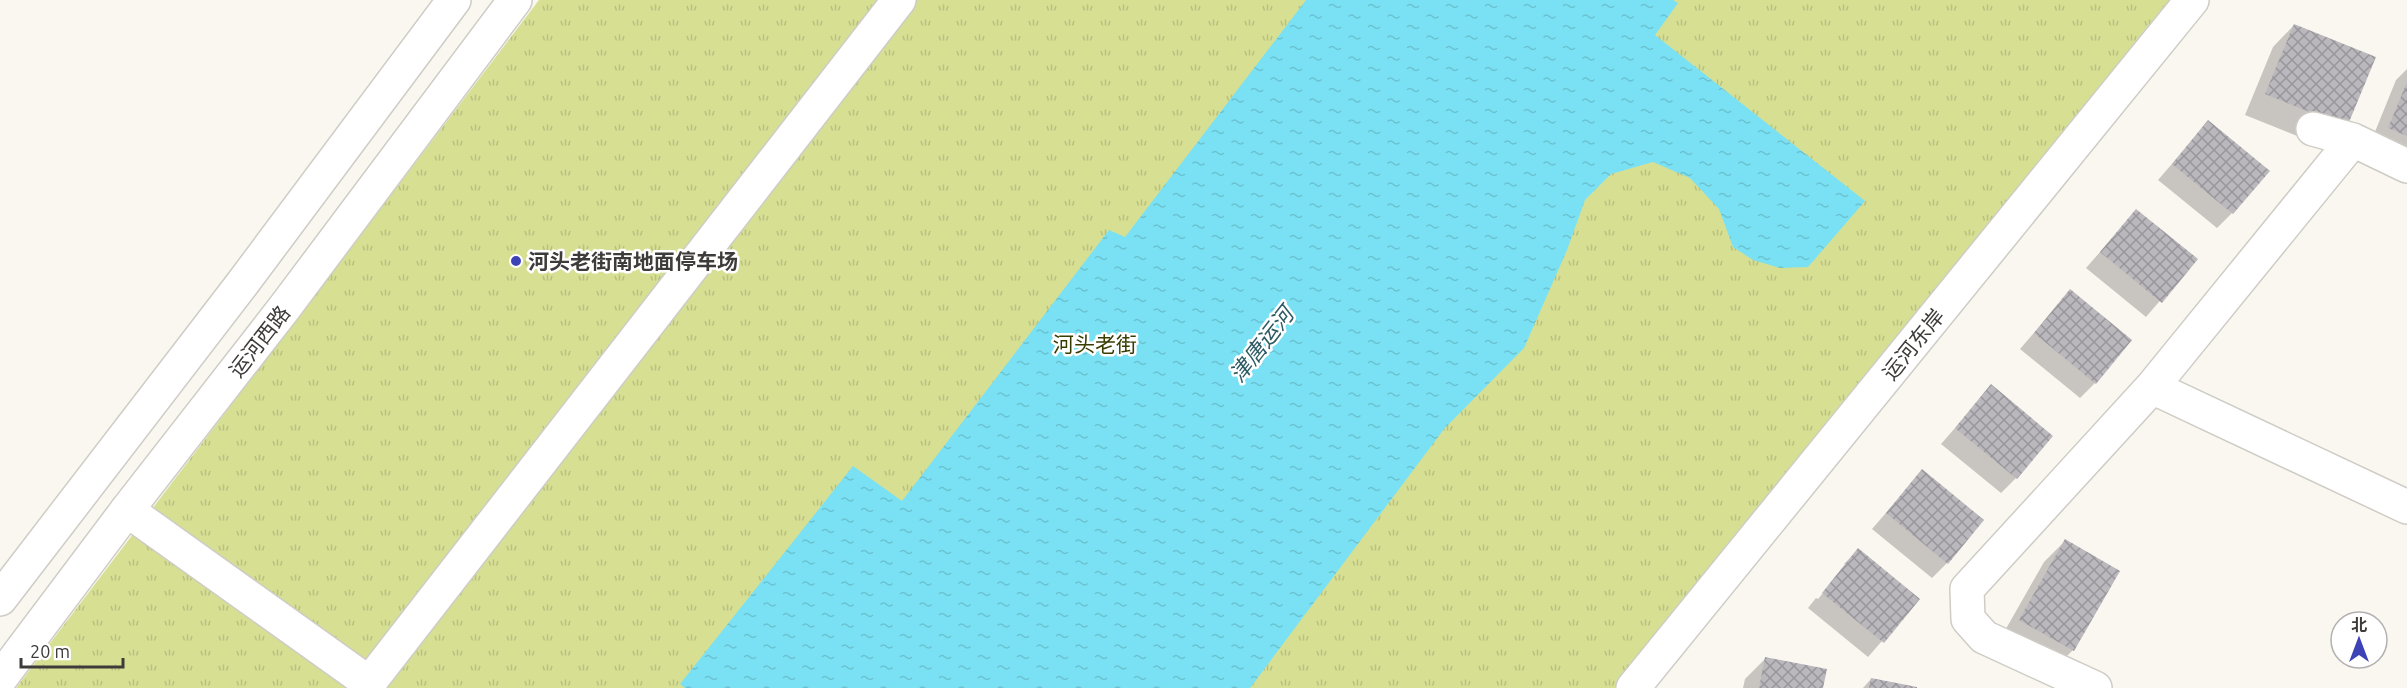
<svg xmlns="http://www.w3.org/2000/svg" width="2407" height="688" font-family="Ubuntu,'Noto Sans SC',sans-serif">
<defs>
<pattern id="park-tufts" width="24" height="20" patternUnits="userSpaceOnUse" patternTransform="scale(1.5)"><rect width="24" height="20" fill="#d7df93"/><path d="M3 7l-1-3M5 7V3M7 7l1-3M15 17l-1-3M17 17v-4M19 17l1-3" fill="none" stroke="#bac080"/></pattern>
<pattern id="water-ripples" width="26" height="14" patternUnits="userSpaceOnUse" patternTransform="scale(1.5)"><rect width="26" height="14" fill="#79e1f3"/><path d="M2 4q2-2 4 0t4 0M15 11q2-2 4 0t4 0" fill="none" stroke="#6ac2d1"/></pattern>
<pattern id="building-cross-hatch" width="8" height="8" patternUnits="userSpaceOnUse" patternTransform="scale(1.5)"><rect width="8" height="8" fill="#bab7bd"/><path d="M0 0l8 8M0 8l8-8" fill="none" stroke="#99969b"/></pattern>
</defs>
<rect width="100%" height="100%" fill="#faf7f0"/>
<!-- park -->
<path fill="url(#park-tufts)" d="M539 0H2174L1615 688H16Z"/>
<!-- water -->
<path fill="url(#water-ripples)" d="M1306 0H1673L1678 3 1655 35 1865 201 1808 267 1780 268 1753 260 1733 247 1719 209 1690 178 1653 162 1611 174 1585 200 1567 250 1524 348 1444 429 1250 688H685L680 684 853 466 902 501 1109 230 1125 237Z"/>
<!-- shadow -->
<path fill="#0003" d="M2294 25 2325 147 2245 115 2273 47Z
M2407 69V165L2368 149 2396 80Z
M2208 122 2232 213 2217 228 2158 180Z
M2136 211 2196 259 2146 317 2086 268Z
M2070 291 2095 383 2080 398 2020 349Z
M1991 387 2016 478 2001 493 1941 444Z
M1922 471 1947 563 1932 578 1872 529Z
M2065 541 2073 650 2052 671 1999 641 2044 562Z
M1858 550 1918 600 1868 657 1808 608 1816 598 1818 599 1847 564H1844Z
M1766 658 1822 688H1743L1745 679Z
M1871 679 1914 688H1863Z"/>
<!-- building -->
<path fill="url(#building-cross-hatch)" d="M2294 24 2376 57 2347 127 2265 94Z
M2407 82V136L2388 128Z
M2208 120 2270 171 2233 214 2172 164Z
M2136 209 2198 259 2162 303 2100 252Z
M2070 289 2132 340 2096 384 2034 333Z
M1991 384 2053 436 2017 479 1955 428Z
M1922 469 1984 520 1948 564 1886 513Z
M2065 539 2120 571 2074 651 2019 620Z
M1858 548 1920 599 1884 643 1822 593Z
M1765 657 1827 669 1823 688H1759Z
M1871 678 1917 687V688H1869Z"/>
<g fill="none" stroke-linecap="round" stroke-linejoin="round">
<defs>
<path id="minor" d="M2313 129 2353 140 2407 166
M2152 387 2407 507
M127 510 369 683 899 0
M1633 688 2192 0
M2095 688 1984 637 1968 619 1967 589 2152 387 2353 140"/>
<path id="major" d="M0 599 242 284 454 0
M0 679 127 510 285 307 515 0"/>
</defs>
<!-- minor casing -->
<use href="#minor" stroke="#cfccc6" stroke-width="36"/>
<!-- major casing -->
<use href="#major" stroke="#cfccc6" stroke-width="36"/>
<!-- minor -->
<use href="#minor" stroke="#fff" stroke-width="33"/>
<!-- major -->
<use href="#major" stroke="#fff" stroke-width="33"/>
</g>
<!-- markers -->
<circle fill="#3d43b7" stroke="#fff" stroke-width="2" cx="516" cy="261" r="6"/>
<g text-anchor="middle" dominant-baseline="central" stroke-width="5" stroke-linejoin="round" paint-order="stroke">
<!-- poi labels -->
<g font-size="21" font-weight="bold" fill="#3e3c3a" stroke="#fff" text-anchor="start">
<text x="528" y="261">河头老街南地面停车场</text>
</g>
<!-- street labels -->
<g font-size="21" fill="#3e3c3a" stroke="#fff">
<text transform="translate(259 341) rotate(-52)">运河西路</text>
<text transform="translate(1913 344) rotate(-51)">运河东岸</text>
</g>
<!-- park labels -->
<g font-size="21" fill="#393c00" stroke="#fff">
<text x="1095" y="344">河头老街</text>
</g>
<!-- water labels -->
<g font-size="22" font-style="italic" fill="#2d5b63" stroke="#fff">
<text transform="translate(1261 344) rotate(-52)">津唐运河</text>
</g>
</g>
<!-- north arrow -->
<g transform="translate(2359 640)"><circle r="28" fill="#ffffff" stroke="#b2b1b0" stroke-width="1.5"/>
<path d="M0-4.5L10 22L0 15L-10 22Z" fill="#3d43b7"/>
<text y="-9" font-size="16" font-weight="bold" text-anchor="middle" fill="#3e3c3a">北</text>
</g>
<!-- scale -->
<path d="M21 658v9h102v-9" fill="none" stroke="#3e3c3a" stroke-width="3"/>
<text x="30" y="658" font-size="18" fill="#3e3c3a" stroke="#ffffff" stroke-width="4.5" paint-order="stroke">20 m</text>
</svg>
